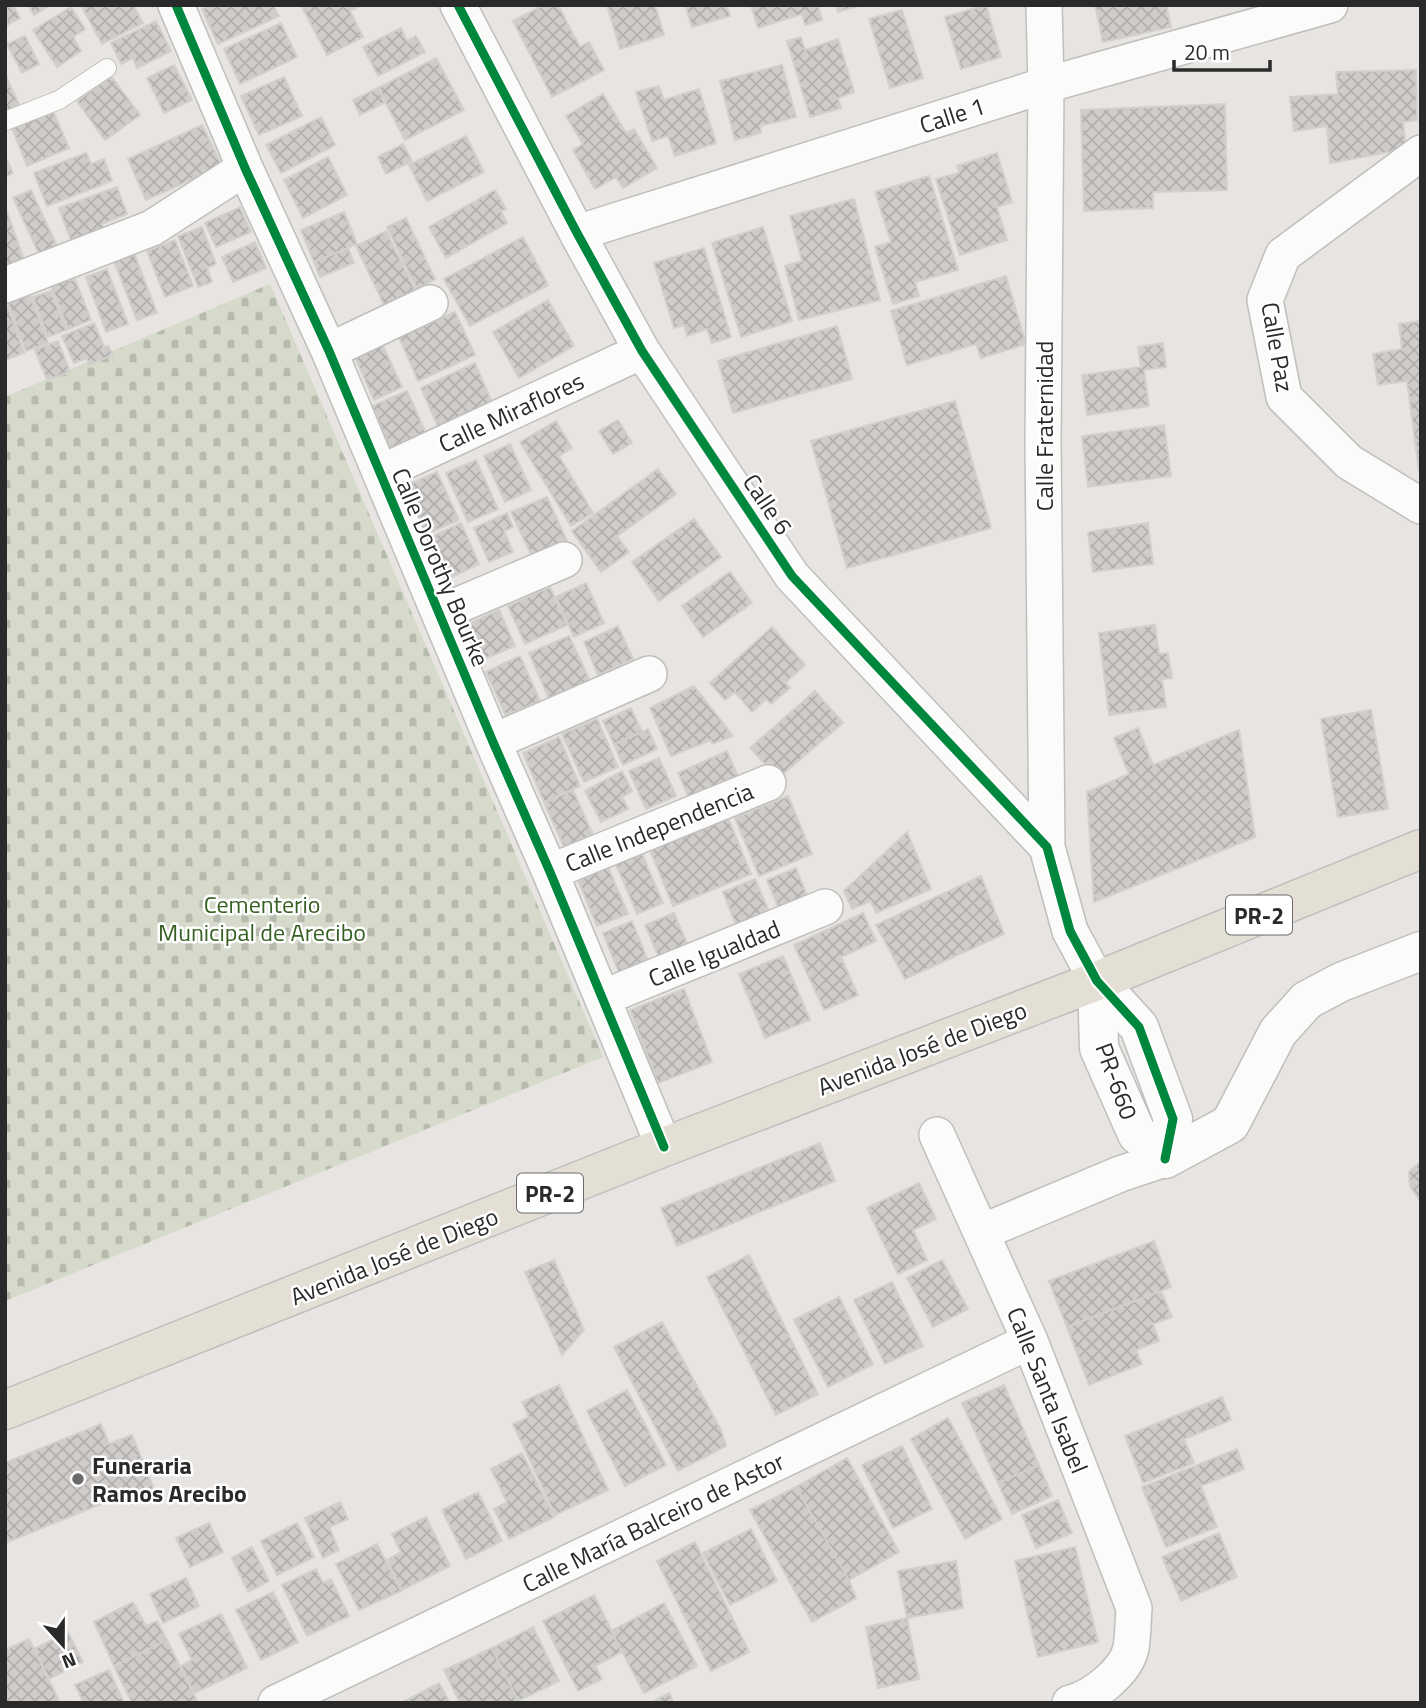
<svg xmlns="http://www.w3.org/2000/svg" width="1426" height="1708" font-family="'Titillium Web',sans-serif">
<defs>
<pattern id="cemetery-stones" width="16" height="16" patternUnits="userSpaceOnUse" patternTransform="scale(1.75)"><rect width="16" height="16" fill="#d5daca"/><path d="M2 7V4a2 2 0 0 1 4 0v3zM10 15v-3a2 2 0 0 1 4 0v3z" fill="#b7bbae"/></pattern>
<pattern id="building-cross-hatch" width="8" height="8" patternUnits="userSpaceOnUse" patternTransform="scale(1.75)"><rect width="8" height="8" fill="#cfccca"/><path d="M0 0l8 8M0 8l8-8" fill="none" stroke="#b2afae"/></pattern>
</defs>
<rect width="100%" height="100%" fill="#e7e4e1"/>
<!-- cemetery -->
<path fill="url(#cemetery-stones)" d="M270 284 603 1057 5 1301V397Z"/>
<!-- building -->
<path fill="url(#building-cross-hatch)" stroke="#d2d0cd" stroke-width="2" d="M5 5H13L20 18 7 25Z
M28 5H50L34 15Z
M81 5H133L143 23 102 44Z
M210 5H273L279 16 218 44 202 9Z
M301 5H361L350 11 363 37 327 55Z
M544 5H558L580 47 589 42 604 70 552 97 513 21Z
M607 5H655L664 35 620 49Z
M685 5H727L730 16 692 27Z
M751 5H818L822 20 805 25 802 14 758 28Z
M836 5H861L838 12Z
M986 5 1001 57 961 69 945 17Z
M1095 5H1166L1171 27 1103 42Z
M71 7 85 29 73 37 81 51 57 67 33 30Z
M902 10 923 78 890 88 869 19Z
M156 21 171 51 137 68 133 58 121 64 111 43Z
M281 23 297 57 240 84 224 49Z
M401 28 407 41 416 36 425 52 378 76 363 47Z
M25 36 39 64 22 73 7 44Z
M801 37 805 50 838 39 854 92 838 98 841 108 810 117 787 41Z
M436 58 464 110 405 140 378 88Z
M174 65 192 100 164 113 147 78Z
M782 65 796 117 760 126 761 133 735 140 720 81Z
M1416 70 1417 120 1403 122 1406 149 1330 163 1327 126 1294 131 1290 97 1338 94 1336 72Z
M6 76 21 109 5 117V77Z
M111 76 140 115 105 140 77 101Z
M284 77 302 116 259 135 241 96Z
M659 86 664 100 699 89 716 143 675 156 668 136 652 141 636 92Z
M378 88 386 102 360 115 353 100Z
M603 94 626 133 634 129 657 168 623 188 616 177 595 189 573 150 583 144 566 116Z
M1225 104 1227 190 1153 192V208L1084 211 1081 110Z
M53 111 69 148 27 166 12 128Z
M321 117 335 145 281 173 266 145Z
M202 125 222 166 146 200 128 159Z
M466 136 484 172 427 201 409 165Z
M403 144 412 161 386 174 378 157Z
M86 153 91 164 104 159 112 181 47 206 34 173Z
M997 153 1012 202 997 207 1007 240 960 255 936 179 959 173 957 166Z
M5 156 13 173 5 177Z
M328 157 347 195 303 218 284 180Z
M929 176 958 270 915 282 919 296 893 304 875 247 891 242 875 192Z
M117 187 127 214 102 224 107 237 74 249 59 208Z
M31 190 57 246 39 254 13 198Z
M495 190 506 209 501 211 507 223 446 258 429 227Z
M854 199 880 300 799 320 785 266 802 261 790 216Z
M5 206 24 260 5 266Z
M240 207 251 232 216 247 205 223Z
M344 212 357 244 314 262 301 230Z
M406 218 435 279 417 289 387 227Z
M202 227 216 264 207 268 212 282 198 287 178 236Z
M763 227 792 321 741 337 712 243Z
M386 231 415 290 384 305 356 246Z
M523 237 548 285 470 326 444 279Z
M175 240 193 286 165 297 147 251Z
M255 242 266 268 233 282 222 257Z
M348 248 354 263 320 277 314 262Z
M704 248 731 337 712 343 707 329 687 336 684 325 674 328 654 263Z
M134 253 157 313 137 320 114 261Z
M107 269 128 324 106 332 86 277Z
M1006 276 1026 344 981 358 976 344 907 365 891 311Z
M75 279 91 320 68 329 51 285Z
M51 291 66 330 48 337 33 297Z
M30 295 48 343 26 351 8 302Z
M548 300 574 346 519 378 493 332Z
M8 307 24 353 5 360V308Z
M455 312 475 355 418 381 399 337Z
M1421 321V470L1419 471 1407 381 1378 385 1373 354 1402 349 1399 324Z
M94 323 104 347 108 346 113 355 89 365 87 358 74 363 62 336Z
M837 326 852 379 733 413 718 361Z
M58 341 70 372 47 380 35 350Z
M381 342 402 387 374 400 354 355Z
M1163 343 1166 367 1144 370 1149 406 1087 415 1082 375 1141 367 1138 347Z
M475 363 494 407 440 431 421 388Z
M407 391 426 433 391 449 372 406Z
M955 401 991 528 847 568 811 441Z
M618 420 632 443 613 454 599 431Z
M556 421 572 448 559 456 593 513 571 526 520 442Z
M1164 425 1171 476 1088 487 1082 436Z
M510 444 531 490 505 502 484 456Z
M476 460 498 509 468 522 446 473Z
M658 469 676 494 617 536 629 552 601 572 572 531Z
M437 472 459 520 427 534 405 486Z
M547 497 567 541 532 557 511 512Z
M507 513 513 527 504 531 513 552 489 562 474 528Z
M694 519 721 557 659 601 632 562Z
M461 523 479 564 450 578 431 537Z
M1148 523 1153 564 1093 572 1088 532Z
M730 572 752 603 703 637 682 606Z
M586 583 604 623 574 637 556 597Z
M550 587 567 625 525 644 508 606Z
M499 610 515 646 484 659 468 624Z
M1155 625 1159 654 1168 653 1172 678 1162 679 1166 707 1109 715 1099 633Z
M618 626 633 659 598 675 584 642Z
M772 627 805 665 785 683 790 688 771 704 766 699 752 712 735 692 725 700 710 683Z
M569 636 591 683 550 701 529 653Z
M520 656 540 701 506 716 486 672Z
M694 686 733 736 712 744 711 740 671 756 650 708Z
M815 691 843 723 778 778 750 748Z
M631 708 642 732 614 744 603 721Z
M1371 710 1388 809 1338 817 1321 719Z
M597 719 618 767 584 782 562 734Z
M1138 728 1153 765 1239 730 1255 837 1094 902 1087 792 1129 774 1114 738Z
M648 729 657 749 623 765 614 744Z
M559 737 580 786 544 802 523 753Z
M727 751 739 779 690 800 678 773Z
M659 758 676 796 646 809 629 771Z
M622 771 632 791 622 797 628 809 601 822 585 791Z
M573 790 593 835 564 847 544 802Z
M788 796 812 854 759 876 735 818Z
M728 818 751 874 673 906 650 850Z
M907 832 931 889 876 913 871 901 852 909 844 891Z
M642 854 663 903 637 914 616 864Z
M608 867 628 914 597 926 578 880Z
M796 868 810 903 781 914 767 880Z
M981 876 1004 934 905 979 876 925Z
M755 879 771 916 738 930 723 892Z
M674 913 692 955 663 967 645 925Z
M863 913 876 941 841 957 858 995 824 1010 794 945Z
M632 921 650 966 621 978 603 933Z
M783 956 810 1020 765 1038 739 974Z
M684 989 712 1062 658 1083 630 1010Z
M820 1143 835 1181 677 1246 661 1208Z
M1421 1161V1202L1410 1186 1409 1172Z
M919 1183 936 1219 913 1230 927 1260 898 1274 867 1208Z
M1154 1241 1171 1287 1067 1327 1049 1281Z
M749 1255 818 1394 776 1415 707 1277Z
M554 1260 584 1330 562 1355 525 1272Z
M942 1260 968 1309 933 1327 907 1278Z
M892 1282 923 1346 885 1364 854 1300Z
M1161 1291 1172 1317 1153 1324 1159 1341 1136 1350 1142 1364 1089 1385 1067 1327Z
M839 1297 873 1364 828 1387 794 1320Z
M662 1322 721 1430 726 1446 678 1471 614 1347Z
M559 1385 608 1490 555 1515 513 1424 529 1417 522 1402Z
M1004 1385 1039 1465 998 1483 962 1403Z
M627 1390 666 1465 625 1486 587 1411Z
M1222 1397 1231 1420 1184 1439 1194 1463 1143 1483 1125 1436Z
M948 1418 1002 1519 965 1539 911 1439Z
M101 1424 109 1444 132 1435 156 1494 132 1504 123 1495 5 1543V1463Z
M902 1446 932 1509 893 1528 862 1465Z
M1237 1449 1244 1469 1201 1486 1217 1527 1166 1547 1142 1487Z
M522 1453 554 1517 509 1539 494 1509 507 1502 491 1469Z
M847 1458 899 1552 849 1580 796 1487Z
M1039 1465 1052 1496 1012 1514 998 1483Z
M796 1487 849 1580 856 1598 812 1622 750 1510Z
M478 1492 502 1541 466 1559 442 1510Z
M1058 1500 1072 1533 1036 1548 1022 1515Z
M340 1502 348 1519 329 1527 339 1550 323 1558 305 1518Z
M426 1517 450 1566 402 1590 387 1560 401 1552 392 1534Z
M209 1523 223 1552 190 1567 176 1538Z
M297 1523 314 1557 277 1575 261 1541Z
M751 1529 777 1581 730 1605 703 1553Z
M1219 1533 1237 1577 1181 1601 1162 1557Z
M695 1542 749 1652 711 1671 657 1561Z
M377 1544 401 1591 359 1610 336 1564Z
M252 1547 269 1581 248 1592 232 1558Z
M1075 1547 1098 1642 1038 1657 1015 1561Z
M956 1561 963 1608 907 1618 898 1571Z
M316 1569 323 1583 331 1579 349 1616 307 1636 282 1585Z
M186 1578 199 1606 163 1623 150 1594Z
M273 1592 298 1642 261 1660 236 1610Z
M594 1595 622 1652 595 1666 602 1679 578 1691 543 1621Z
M133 1602 146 1626 157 1621 167 1640 114 1666 94 1622Z
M664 1603 697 1666 644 1693 611 1631Z
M221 1614 247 1668 194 1693 181 1666 192 1660 179 1634Z
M907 1618 919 1679 878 1688 866 1627Z
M533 1627 559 1681 518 1701 492 1648Z
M68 1632 83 1662 49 1679 34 1649Z
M29 1639 60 1703H5V1650Z
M167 1640 198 1703H132L114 1666Z
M492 1648 518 1702 460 1703 444 1670Z
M109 1670 124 1703H84L75 1685Z
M439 1683 450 1703H401Z
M669 1693 674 1703H650Z"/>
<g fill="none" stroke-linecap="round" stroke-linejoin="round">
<defs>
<path id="lane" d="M5 121 59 100 107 68"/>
<path id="street" d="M176 5 245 168 329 351 493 742 550 872 664 1147
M458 5 577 233 642 351 792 576 1047 847 1070 931 1097 981
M1044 5 1046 85 1043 442 1047 847
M1421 153 1283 255 1265 300 1284 397 1349 462 1421 506
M577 233 1046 85 1330 5
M5 285 152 228 245 168
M329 351 430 303
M380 473 642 351
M440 613 564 560
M493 742 649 674
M550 872 768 783
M602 998 825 907
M937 1135 1030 1341 1134 1608C1133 1621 1133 1635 1131 1648 1126 1672 1092 1698 1070 1703
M982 1232 1120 1174 1165 1159
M276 1703 1030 1341"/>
<path id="secondary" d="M1097 981 1139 1027 1173 1119 1165 1159
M1097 981 1099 1048 1137 1134 1165 1159
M1165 1159 1230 1124 1278 1032 1307 1000 1341 982 1421 951"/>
<path id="primary" d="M5 1410 664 1147 1097 981 1421 849"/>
</defs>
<!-- lane casing -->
<use href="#lane" stroke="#c0bfbf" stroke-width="20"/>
<!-- street casing -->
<use href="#street" stroke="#c0bfbf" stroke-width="38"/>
<!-- secondary casing -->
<use href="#secondary" stroke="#c0bfbf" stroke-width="41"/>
<!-- primary casing -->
<use href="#primary" stroke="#bfbfbe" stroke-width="41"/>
<!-- lane -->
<use href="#lane" stroke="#fbfbfa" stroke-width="18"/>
<!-- street -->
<use href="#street" stroke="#fbfbfa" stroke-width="35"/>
<!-- secondary -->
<use href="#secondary" stroke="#fbfbfa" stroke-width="38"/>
<!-- primary -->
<use href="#primary" stroke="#e4dfd5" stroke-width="38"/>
<defs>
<path id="cycleway" d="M176 5 245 168 329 351 493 742 550 872 664 1147
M458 5 577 233 642 351 792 576 1047 847 1070 931 1097 981 1139 1027 1173 1119 1165 1159"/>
</defs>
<!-- cycleway casing -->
<use href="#cycleway" stroke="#fff" stroke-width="13"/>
<!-- cycleway -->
<use href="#cycleway" stroke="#00873e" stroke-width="9"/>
</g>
<!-- markers -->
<circle fill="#6c6b6a" stroke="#fff" stroke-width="2.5" cx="78" cy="1479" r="7"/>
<g text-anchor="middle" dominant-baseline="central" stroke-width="5" stroke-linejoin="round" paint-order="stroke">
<!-- shield labels -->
<g fill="#fff" stroke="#6a6a6a" stroke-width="2">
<rect x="1226" y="895.5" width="66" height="39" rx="5"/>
<rect x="517" y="1173.5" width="66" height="39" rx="5"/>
</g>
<g font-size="23" font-weight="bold" fill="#2a2a2a">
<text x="1259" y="915">PR-2</text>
<text x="550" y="1193">PR-2</text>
</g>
<!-- street labels -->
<g font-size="24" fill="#2a2a2a" stroke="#fff">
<text transform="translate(952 115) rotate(-18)">Calle 1</text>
<text transform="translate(1278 347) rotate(80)">Calle Paz</text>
<text transform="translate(511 412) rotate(-25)">Calle Miraflores</text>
<text transform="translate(1044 426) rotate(-90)">Calle Fraternidad</text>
<text transform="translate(768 504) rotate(56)">Calle 6</text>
<text transform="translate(441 567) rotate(67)">Calle Dorothy Bourke</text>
<text transform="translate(659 827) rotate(-22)">Calle Independencia</text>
<text transform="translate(714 953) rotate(-22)">Calle Igualdad</text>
<text transform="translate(922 1048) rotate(-21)">Avenida José de Diego</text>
<text transform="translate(1117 1081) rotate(70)">PR-660</text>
<text transform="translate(394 1256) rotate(-22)">Avenida José de Diego</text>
<text transform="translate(1048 1390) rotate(68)">Calle Santa Isabel</text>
<text transform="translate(653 1522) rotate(-26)">Calle María Balceiro de Astor</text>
</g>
<!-- park labels -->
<g font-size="24" fill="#365f22" stroke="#fff">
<text x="262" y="904">Cementerio<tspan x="262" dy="28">Municipal de Arecibo</tspan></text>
</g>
<!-- poi labels -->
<g font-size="24" font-weight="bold" fill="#2a2a2a" stroke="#fff" text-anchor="start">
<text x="92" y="1465">Funeraria<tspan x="92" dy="28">Ramos Arecibo</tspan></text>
</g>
</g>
<!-- border -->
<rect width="1426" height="1708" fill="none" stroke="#2a2a2a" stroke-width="14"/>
<!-- north arrow -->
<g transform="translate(63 1645) rotate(159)" stroke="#ffffff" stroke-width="5" paint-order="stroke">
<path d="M0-5L12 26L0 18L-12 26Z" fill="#2a2a2a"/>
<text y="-10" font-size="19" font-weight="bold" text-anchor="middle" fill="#2a2a2a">N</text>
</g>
<!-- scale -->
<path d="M1174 60v10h96v-10" fill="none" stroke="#2a2a2a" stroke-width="3.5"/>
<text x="1184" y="60" font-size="21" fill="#2a2a2a" stroke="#ffffff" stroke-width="5" paint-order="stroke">20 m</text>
</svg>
